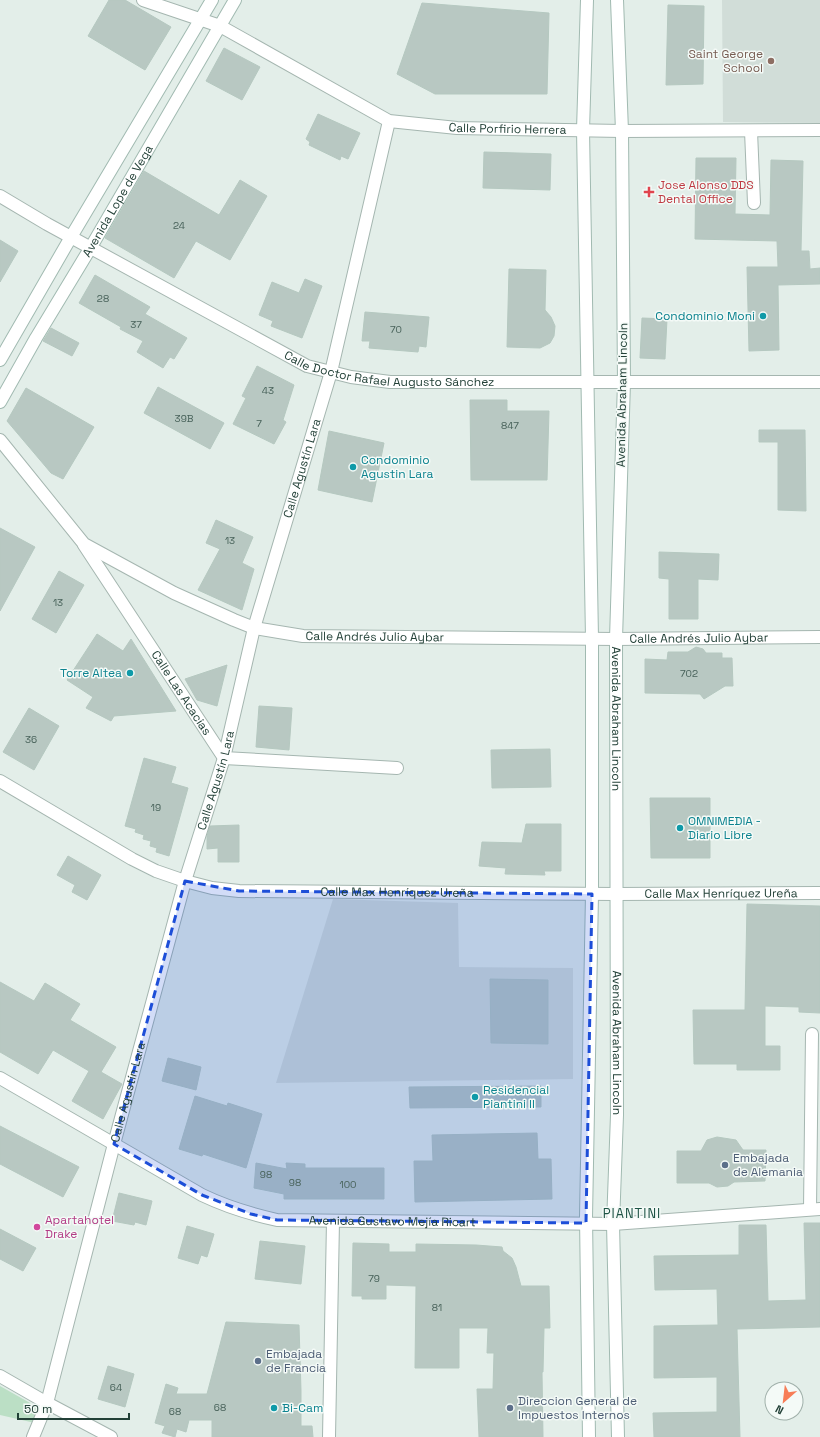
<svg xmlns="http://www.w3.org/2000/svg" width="820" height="1437" font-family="'Space Grotesk',sans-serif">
<rect width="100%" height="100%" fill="#e3eee9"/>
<!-- built -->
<path fill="#d1ddd8" d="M722 0H820V123L723 122Z
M333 899 458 903 459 967 573 968V1079L276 1083Z"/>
<!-- green -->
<path fill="#bbdfc5" d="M0 1386 39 1408 35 1423 0 1415Z"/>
<!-- building -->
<path fill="#b8c8c2" stroke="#b5c8c0" d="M109 0H125L171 27 145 70 88 36Z
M422 3 549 13 547 94H435L397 74Z
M668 5 704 6 703 84 666 85Z
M224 48 260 67 242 100 206 81Z
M318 114 360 133 348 159 341 156 340 160 309 145 310 142 306 139Z
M484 152 551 154 550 190 483 188Z
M696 158H736L735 214 770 215 771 160 803 161 801 251H809L810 269 820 268V284L778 285 779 350 749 351 747 267H778L777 241 695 239Z
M144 171 219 215 240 180 267 196 230 260 196 241 174 278 105 238Z
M0 240 18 251 0 282Z
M509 269 546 270 545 310 551 317 555 326 554 336 550 343 540 348 507 347Z
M95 275 150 307 145 314 187 338 174 359 170 357 163 368 137 352 143 341 120 329 121 327 79 303Z
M305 279 322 286 302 338 271 326 273 321 259 315 272 282 299 293Z
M365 312 429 317 426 347 419 346 418 352 369 348 370 341H362Z
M642 318 667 319 665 359 640 358Z
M51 328 79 343 72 356 43 341Z
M257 366 294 385 283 420 286 422 274 444 233 424 246 398 242 396Z
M158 387 224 423 210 449 144 413Z
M26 388 94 427 63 479 51 473 7 421Z
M470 400H507V411H549L547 480H471Z
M759 430H805L806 511 778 510V442H759Z
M329 431 384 443 372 502 318 490Z
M216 520 253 537 242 563 254 569 242 610 198 590 220 549 206 543Z
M0 528 35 547 0 611Z
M659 552 719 554 718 580 698 579V619H669V579L659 578Z
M59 571 84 585 56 633 32 619Z
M97 634 123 651 131 639 176 711 114 716 111 721 86 708 93 697 67 680Z
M696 647 703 649 706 653H722V658H732L733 686H725L704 699 700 694 645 693V659L667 660 668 652H688Z
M227 665 217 706 197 700 185 679Z
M259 706 292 708 289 750 256 747Z
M29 708 59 726 34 770 3 752Z
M550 749 551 787 492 788 491 750Z
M144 758 176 767 171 783 188 788 169 856 156 852 157 848 150 846 151 841 143 839 144 835 135 832 136 829 125 826Z
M650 798H710V858H651Z
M526 824H561V871H544L545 875 505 874 506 868 479 866 482 842 522 843Z
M239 825V862H218V848L207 849V836L210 826Z
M68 856 101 875 87 900 72 892 75 885 57 875Z
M747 904 820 906V1013L799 1012V1007L765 1006V1046H780V1070H737V1064H694L693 1010H745Z
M490 979 548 980V1044L491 1043Z
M0 982 34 1001 45 983 80 1004 70 1020 116 1047 101 1072 122 1084 103 1119 72 1101 89 1071 53 1050 38 1074 0 1052Z
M168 1058 201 1067 196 1090 162 1081Z
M541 1086V1107L410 1108 409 1087Z
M195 1096 227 1106 228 1103 262 1114 246 1168 203 1154 202 1156 179 1149Z
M0 1126 79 1167 63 1197 0 1164Z
M537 1133 538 1159H551L552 1199 415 1202 414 1161H433L432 1135Z
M717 1137 736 1140 743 1150H766L765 1181 734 1182 728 1186 717 1187 709 1183H677V1151H701L707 1140Z
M256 1163 287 1169 286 1163 305 1164V1168H384V1199H284V1194L254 1188Z
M119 1193 152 1201 146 1225 135 1222 134 1225 112 1221Z
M804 1223H820V1327L737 1329 740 1437H654L653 1413 717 1412V1377L654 1378V1326L718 1325 717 1289 655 1290 654 1256 739 1255V1225H766L768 1301 806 1300Z
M187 1226 214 1234 207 1257 201 1255 198 1264 178 1258Z
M0 1229 36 1248 23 1271 0 1259Z
M260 1241 305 1246 301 1284 255 1279Z
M353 1243 389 1244V1252H416V1244L476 1245 502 1247 503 1251 512 1258 516 1267 521 1286H549L550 1328H544L543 1372H542L543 1437H479L477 1389H493L494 1353H487L488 1328H459V1368H415L416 1286 386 1285V1299H362V1296H352Z
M226 1322 299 1325 301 1391V1426H312L313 1437H212V1420H189L186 1432 177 1429 175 1437 162 1433 165 1426 155 1423 166 1384 178 1388 176 1394H207Z
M108 1366 134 1374 125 1407 98 1399Z"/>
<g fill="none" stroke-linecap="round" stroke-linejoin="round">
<defs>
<g id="minor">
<path id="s1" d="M143 0 220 26 389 121 457 128 622 131 820 130"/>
<path d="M751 131 754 203"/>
<path id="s2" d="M0 196 47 224 307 366 351 377 390 382H820"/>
<path id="s3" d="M0 440 84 544 174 593 234 620 254 628 303 636 616 639 820 637"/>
<path id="s4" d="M84 545 224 758 397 768"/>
<path id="s5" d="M0 781 132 859 156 871 185 881 212 888 239 891 616 894 820 893"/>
<path d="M810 1209 812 1034"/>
<path d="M0 1376 47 1403 111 1437"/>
<path id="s6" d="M33 1437 47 1403 114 1144 185 881 224 758 254 628 331 372 389 121"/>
<path d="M329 1437 333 1221"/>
</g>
<g id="tertiary">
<path id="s7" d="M0 1078 202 1195C227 1207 250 1214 277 1220L613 1224 820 1209"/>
</g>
<g id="secondary">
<path d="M587 0 583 130 592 638V894L586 1217 589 1437"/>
<path id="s8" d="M617 0 622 131 624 382 616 639 617 1115 613 1224 618 1437"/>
<path d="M0 360 71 237 212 0"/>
<path id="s9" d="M0 402 36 338 91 247 235 0"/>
</g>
</defs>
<!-- minor casing -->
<use href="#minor" stroke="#a5b6b0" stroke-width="14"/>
<!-- tertiary casing -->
<use href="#tertiary" stroke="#a5b6b0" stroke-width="14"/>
<!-- secondary casing -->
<use href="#secondary" stroke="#a1bab1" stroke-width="14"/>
<!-- minor -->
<use href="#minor" stroke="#fff" stroke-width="12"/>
<!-- tertiary -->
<use href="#tertiary" stroke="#fff" stroke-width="12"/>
<!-- secondary -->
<use href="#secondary" stroke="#fff" stroke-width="12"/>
</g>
<!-- marked area -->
<path fill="#1d4ed8" fill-opacity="0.2" stroke="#1d4ed8" stroke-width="3" stroke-dasharray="8 5" stroke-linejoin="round" d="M185 881 239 891 592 894 586 1223 277 1220 251 1214 202 1195 114 1144Z"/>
<!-- markers -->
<circle fill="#8d6e63" stroke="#f4faf7" stroke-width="1.5" cx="771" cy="61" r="4"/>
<path fill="#e0444e" stroke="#f4faf7" stroke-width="1.5" d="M647 186h4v4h4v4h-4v4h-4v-4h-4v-4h4z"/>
<g fill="#0f9aa8" stroke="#f4faf7" stroke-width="1.5">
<circle cx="763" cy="316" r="4"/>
<circle cx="353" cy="467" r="4"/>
<circle cx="130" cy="673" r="4"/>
<circle cx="680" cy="828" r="4"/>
<circle cx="475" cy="1097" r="4"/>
<circle cx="274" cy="1408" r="4"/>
</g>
<g fill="#5c6f8a" stroke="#f4faf7" stroke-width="1.5">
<circle cx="725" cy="1165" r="4"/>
<circle cx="258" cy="1361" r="4"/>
<circle cx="510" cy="1408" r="4"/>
</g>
<circle fill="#d1479c" stroke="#f4faf7" stroke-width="1.5" cx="37" cy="1227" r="4"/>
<g text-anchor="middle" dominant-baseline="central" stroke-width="3" stroke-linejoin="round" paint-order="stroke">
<!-- number labels -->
<g font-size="10" fill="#48625a">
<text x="179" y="225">24</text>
<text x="103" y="298">28</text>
<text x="136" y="324">37</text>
<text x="396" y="329">70</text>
<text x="268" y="390">43</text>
<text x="184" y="418">39B</text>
<text x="259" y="423">7</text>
<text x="510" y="425">847</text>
<text x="230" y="540">13</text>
<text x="58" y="602">13</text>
<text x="689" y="673">702</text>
<text x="31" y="739">36</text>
<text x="156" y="807">19</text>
<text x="266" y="1174">98</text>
<text x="295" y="1182">98</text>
<text x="348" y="1184">100</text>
<text x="374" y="1278">79</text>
<text x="437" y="1307">81</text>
<text x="116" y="1387">64</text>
<text x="220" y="1407">68</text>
<text x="175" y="1411">68</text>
</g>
<!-- education labels -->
<g font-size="12" fill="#785e54" stroke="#f4faf7" text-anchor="end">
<text x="763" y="54">Saint George<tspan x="763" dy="14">School</tspan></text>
</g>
<!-- street labels -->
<g font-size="12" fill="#224037" stroke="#f4faf7">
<text stroke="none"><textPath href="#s1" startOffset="394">Calle Porfirio Herrera</textPath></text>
<text stroke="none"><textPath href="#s9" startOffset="233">Avenida Lope de Vega</textPath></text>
<text stroke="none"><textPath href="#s2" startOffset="433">Calle Doctor Rafael Augusto Sánchez</textPath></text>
<text transform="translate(622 395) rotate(-89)">Avenida Abraham Lincoln</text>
<text stroke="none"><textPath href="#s6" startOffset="1006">Calle Agustín Lara</textPath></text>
<text stroke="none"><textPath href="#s3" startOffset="445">Calle Andrés Julio Aybar</textPath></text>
<text stroke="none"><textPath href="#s3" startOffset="769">Calle Andrés Julio Aybar</textPath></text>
<text stroke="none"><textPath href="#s4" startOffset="177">Calle Las Acacias</textPath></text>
<text stroke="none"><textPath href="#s8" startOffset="719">Avenida Abraham Lincoln</textPath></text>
<text stroke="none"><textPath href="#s6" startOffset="682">Calle Agustín Lara</textPath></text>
<text stroke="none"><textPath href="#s5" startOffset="424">Calle Max Henríquez Ureña</textPath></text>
<text stroke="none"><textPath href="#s5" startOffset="748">Calle Max Henríquez Ureña</textPath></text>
<text stroke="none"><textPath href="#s8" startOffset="1043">Avenida Abraham Lincoln</textPath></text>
<text stroke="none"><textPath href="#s6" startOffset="358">Calle Agustín Lara</textPath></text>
<text stroke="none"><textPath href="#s7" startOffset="428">Avenida Gustavo Mejía Ricart</textPath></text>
</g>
<!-- health labels -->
<g font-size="12" fill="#be3a42" stroke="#f4faf7" text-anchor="start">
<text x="658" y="185">Jose Alonso DDS<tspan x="658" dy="14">Dental Office</tspan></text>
</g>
<!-- culture labels -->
<g font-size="12" fill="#0d838f" stroke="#f4faf7" text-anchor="start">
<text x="755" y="316" text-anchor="end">Condominio Moni</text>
<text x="361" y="460">Condominio<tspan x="361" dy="14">Agustin Lara</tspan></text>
<text x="122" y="673" text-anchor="end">Torre Altea</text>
<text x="688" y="821">OMNIMEDIA -<tspan x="688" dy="14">Diario Libre</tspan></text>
<text x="483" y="1090">Residencial<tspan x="483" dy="14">Piantini II</tspan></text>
<text x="282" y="1408">Bi-Cam</text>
</g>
<!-- service labels -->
<g font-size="12" fill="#4e5e75" stroke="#f4faf7" text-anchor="start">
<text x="733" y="1158">Embajada<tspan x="733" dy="14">de Alemania</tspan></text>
<text x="266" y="1354">Embajada<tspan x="266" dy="14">de Francia</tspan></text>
<text x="518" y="1401">Direccion General de<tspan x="518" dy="14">Impuestos Internos</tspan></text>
</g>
<!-- hotel labels -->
<g font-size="12" fill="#b23c85" stroke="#f4faf7" text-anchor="start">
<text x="45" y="1220">Apartahotel<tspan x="45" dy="14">Drake</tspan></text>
</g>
<!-- neighbourhood labels -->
<g font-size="13" letter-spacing="1" fill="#1d5345" stroke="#f4faf7">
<text x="632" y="1213">PIANTINI</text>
</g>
</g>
<!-- north arrow -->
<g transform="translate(784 1401) rotate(208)"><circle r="19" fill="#f4faf7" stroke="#a0b0aa"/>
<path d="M0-3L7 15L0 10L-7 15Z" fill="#f77d57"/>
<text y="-6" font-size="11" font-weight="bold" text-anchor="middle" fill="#224037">N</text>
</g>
<!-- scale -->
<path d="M18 1413v6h111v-6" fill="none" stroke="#224037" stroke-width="2"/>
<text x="24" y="1413" font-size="12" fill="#224037" stroke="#f4faf7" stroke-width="3" paint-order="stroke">50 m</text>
</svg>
